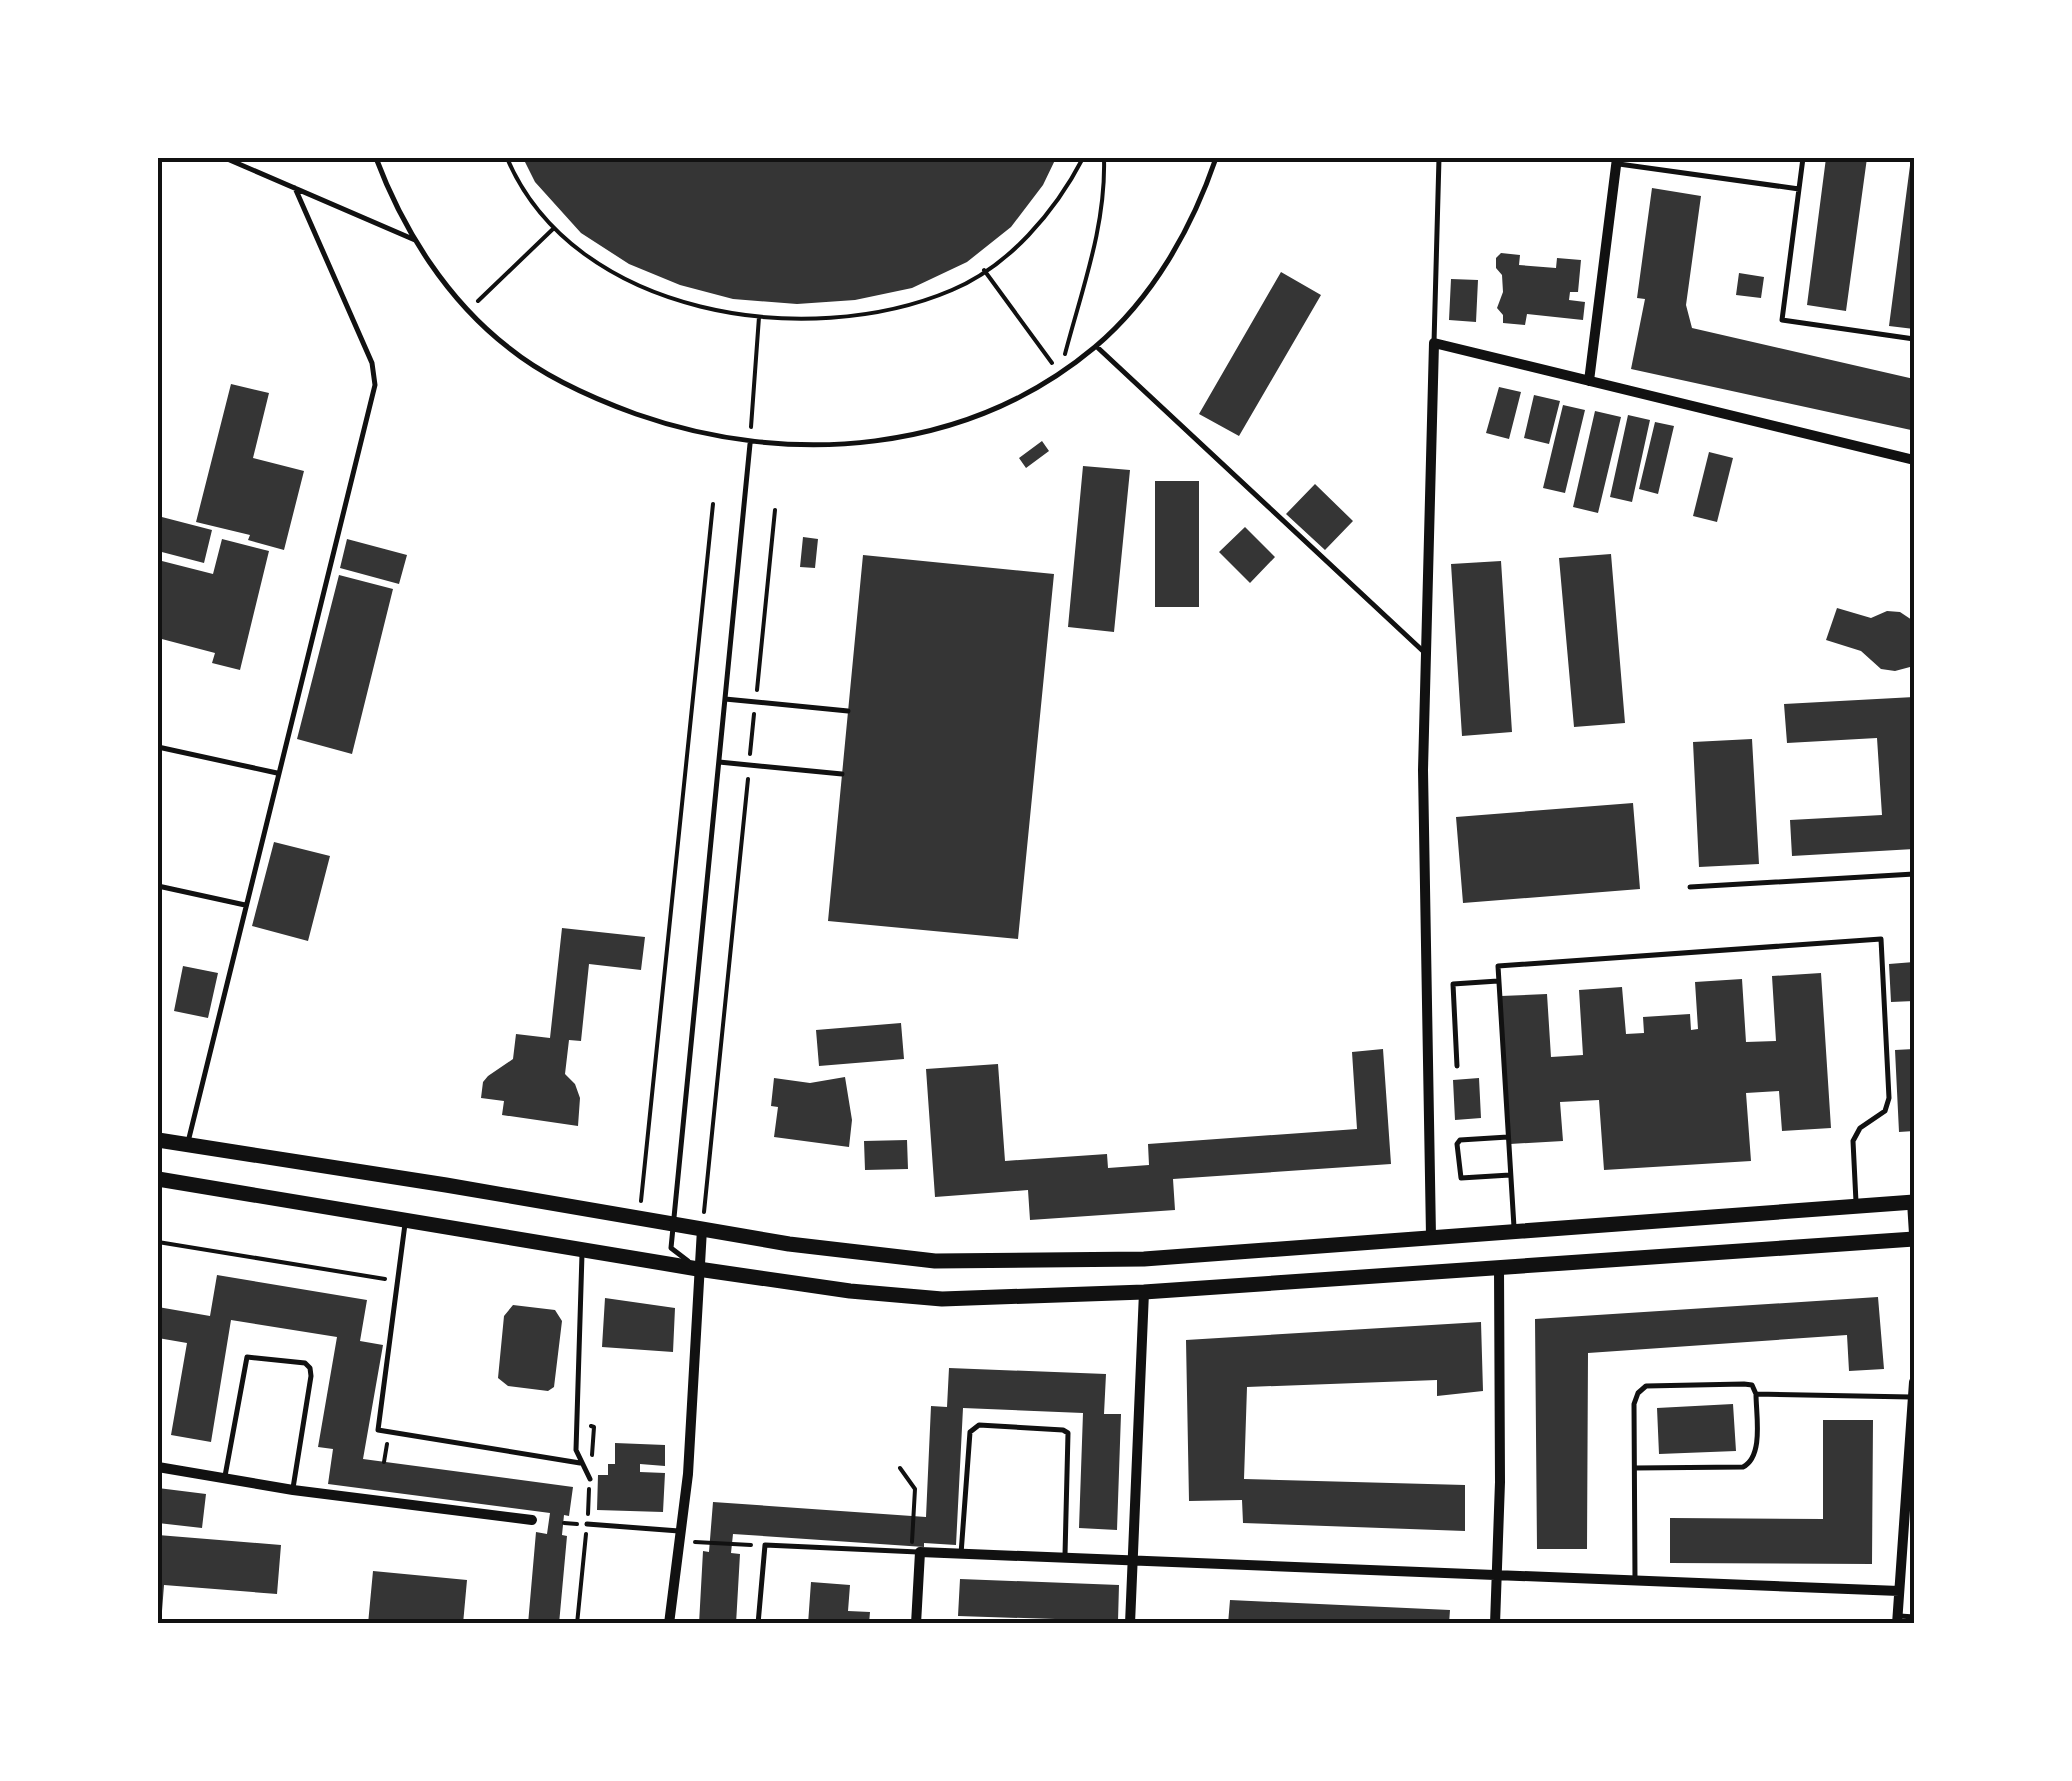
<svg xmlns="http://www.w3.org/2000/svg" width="2072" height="1781" font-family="'Exo 2',sans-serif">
<rect width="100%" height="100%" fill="#fff"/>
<!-- building -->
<path fill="#353535" d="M523 158H1056L1043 185 1011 227 967 262 912 288 855 300 797 304 733 299 680 285 629 264 581 233 535 182Z
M1826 158H1867L1846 311 1807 305Z
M1911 158H1914V329L1889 326Z
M1652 188 1701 196 1686 305 1692 328 1914 379 1911 430 1631 369 1645 299 1637 298Z
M1501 253 1520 255 1519 265 1556 268 1557 258 1581 260 1578 292H1570L1569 300 1585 302 1583 320 1527 314 1525 325 1503 323V315L1497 308 1503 292 1502 275 1496 268V258Z
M1281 272 1321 295 1239 436 1199 414Z
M1739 273 1764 277 1761 298 1736 295Z
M1451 279 1478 280 1476 322 1449 320Z
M231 384 269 393 253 458 304 471 284 550 248 540 250 535 196 522Z
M1499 387 1521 392 1509 439 1486 433Z
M1534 395 1560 401 1549 444 1524 438Z
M1563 405 1585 410 1565 493 1543 488Z
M1595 411 1621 417 1598 513 1573 507Z
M1628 415 1650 420 1632 502 1610 497Z
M1655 422 1674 426 1658 494 1639 489Z
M1042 441 1049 451 1026 468 1019 458Z
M1709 452 1733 458 1717 522 1693 516Z
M1083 466 1130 470 1114 632 1068 627Z
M1155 481H1199V607H1155Z
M1315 484 1353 521 1325 550 1286 514Z
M158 516 212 530 204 563 158 551Z
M1245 527 1275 557 1250 583 1219 552Z
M803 537 818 539 815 568 800 567Z
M222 539 269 551 240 670 212 663 215 653 158 638V560L213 574Z
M347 539 407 555 399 584 340 568Z
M1611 554 1625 723 1574 727 1559 558Z
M863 555 1054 574 1018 939 828 921Z
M1501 561 1512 732 1462 736 1451 564Z
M339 575 393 589 352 754 297 739Z
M1837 608 1871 618 1887 611 1900 612 1912 620 1914 657 1910 667 1895 671 1881 669 1861 651 1826 640Z
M1914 697V849L1792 856 1790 820 1882 815 1877 738 1787 743 1784 704Z
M1752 739 1759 864 1699 867 1693 742Z
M1633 803 1640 889 1463 903 1456 817Z
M274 842 330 856 308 941 252 926Z
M562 928 645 937 641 970 589 964 581 1041 569 1040 565 1074 575 1084 580 1098 578 1126 502 1115 504 1101 481 1098 483 1082 488 1076 513 1059 516 1034 550 1038Z
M1914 962V1001L1891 1002 1889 964Z
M183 966 218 973 208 1018 174 1011Z
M1821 973 1831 1128 1782 1131 1779 1091 1746 1093 1751 1161 1604 1170 1599 1100 1560 1102 1563 1141 1510 1144 1501 996 1547 994 1551 1057 1583 1055 1579 990 1622 987 1626 1034 1644 1033 1643 1017 1690 1014 1691 1030 1698 1029 1695 982 1742 979 1746 1042 1776 1041 1772 976Z
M901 1023 904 1059 819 1066 816 1030Z
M1383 1049 1391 1164 1173 1179 1175 1210 1030 1220 1028 1190 935 1197 926 1069 998 1064 1005 1161 1107 1154 1108 1168 1149 1165 1148 1144 1357 1129 1352 1052Z
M1914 1049V1131L1899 1132 1895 1050Z
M845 1077 852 1120 849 1147 774 1137 778 1107 771 1106 774 1078 810 1083Z
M1479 1078 1481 1118 1455 1120 1453 1080Z
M907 1140 908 1169 865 1170 864 1141Z
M217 1275 367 1300 360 1341 383 1345 363 1459 573 1487 569 1516 564 1515 562 1535 567 1536 559 1624H528L536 1532 547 1534 550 1513 328 1484 333 1449 318 1447 337 1337 231 1320 211 1442 171 1435 187 1343 158 1338V1307L210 1316Z
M1878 1297 1884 1369 1849 1371 1847 1335 1588 1353 1587 1549H1537L1535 1319Z
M605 1298 675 1308 673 1352 602 1347Z
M513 1305 555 1310 562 1321 554 1387 548 1391 508 1386 498 1378 504 1316Z
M1481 1322 1483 1391 1437 1396V1380L1247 1387 1244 1479 1465 1485V1531L1243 1523 1242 1500 1189 1501 1186 1340Z
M949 1368 1106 1374 1104 1414H1121L1117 1530 1079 1528 1083 1413 963 1408 956 1545 924 1543V1547L733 1534 731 1553 740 1554 736 1624H699L703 1551 709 1552 713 1502 926 1517 931 1406 947 1407Z
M1733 1404 1736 1451 1659 1454 1657 1408Z
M1823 1420H1873L1872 1564 1670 1563V1518L1823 1519Z
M615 1443 665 1445V1466L640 1464V1472L665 1473 663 1512 597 1510 598 1475H608V1464H615Z
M158 1488 206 1494 202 1528 158 1523Z
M158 1535 281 1545 277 1594 164 1585 161 1624H158Z
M373 1571 467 1580 463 1624H368Z
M960 1579 1119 1585 1118 1621 958 1616Z
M811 1582 850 1585 848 1611 870 1612 869 1624H808Z
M1230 1600 1450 1610 1449 1624H1228Z"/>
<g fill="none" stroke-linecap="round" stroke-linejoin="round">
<!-- path -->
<path stroke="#111" stroke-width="4" d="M507 158C574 316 807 352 952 290 1009 266 1055 212 1083 158
M984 270 1052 363
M478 301 554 228
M1065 354C1082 289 1106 226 1104 158
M751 427 759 317
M757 690 775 510
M750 754 754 714
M641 1201 713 504
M704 1212 748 779
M158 1242 385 1279
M591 1426 594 1427 592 1455
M384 1462 387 1444
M900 1468 915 1489 912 1542
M588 1514 589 1489
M564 1523 577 1524
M695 1542 751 1545
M577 1624 586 1534"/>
<!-- service -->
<path stroke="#111" stroke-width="5" d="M225 158 415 240
M376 158C403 230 447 300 509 348 546 378 592 398 636 414 790 468 967 454 1095 347 1153 298 1192 228 1216 158
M1803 158 1782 320 1914 339
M1619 164 1799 189
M1434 343 1439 158
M1096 346 1424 652
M725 699 848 711
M158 747 277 773
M719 762 842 774
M158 886 245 905
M1690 887 1914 874
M1457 1066 1453 984 1498 981
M1508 1137 1460 1140 1457 1144 1461 1178 1510 1175
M188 1142 375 385 372 363 295 188
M405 1224 378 1430 580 1463
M1514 1227 1498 966 1881 939 1889 1098 1885 1111 1860 1128 1853 1141 1856 1202
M582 1254 576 1450 590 1479
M688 1261 671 1248 750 444
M158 1371V1380
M1635 1468 1743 1467C1764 1456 1756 1415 1756 1394
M225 1476 247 1357 305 1363 310 1368 311 1376 293 1488
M587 1524 679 1531
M961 1554 970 1432 979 1425 1063 1430 1068 1433 1065 1555
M1635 1580 1634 1404 1638 1393 1646 1386 1744 1384 1752 1385 1756 1394 1911 1397
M1900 1616 1914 1617
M758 1624 765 1545 918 1552"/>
<!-- minor -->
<path stroke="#111" stroke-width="10" d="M1589 381 1617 158
M1912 1202 1914 1234
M1431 1236 1423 770 1434 343 1914 460
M158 1467 293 1490 532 1520
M669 1624 688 1474 702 1229
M916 1624 920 1552 1899 1591
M1130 1624 1144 1292
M1495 1624 1500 1482 1499 1268
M1897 1624 1914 1382"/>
<!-- primary -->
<path stroke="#111" stroke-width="15" d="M158 1140 446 1185 789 1244 935 1261 1144 1259 1914 1202
M158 1179 698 1269 850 1291 942 1299 1144 1292 1914 1239"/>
</g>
<!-- border -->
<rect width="2072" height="1781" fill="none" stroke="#ffffff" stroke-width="320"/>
<rect x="160" y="160" width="1752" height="1461" fill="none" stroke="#111" stroke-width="4"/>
</svg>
